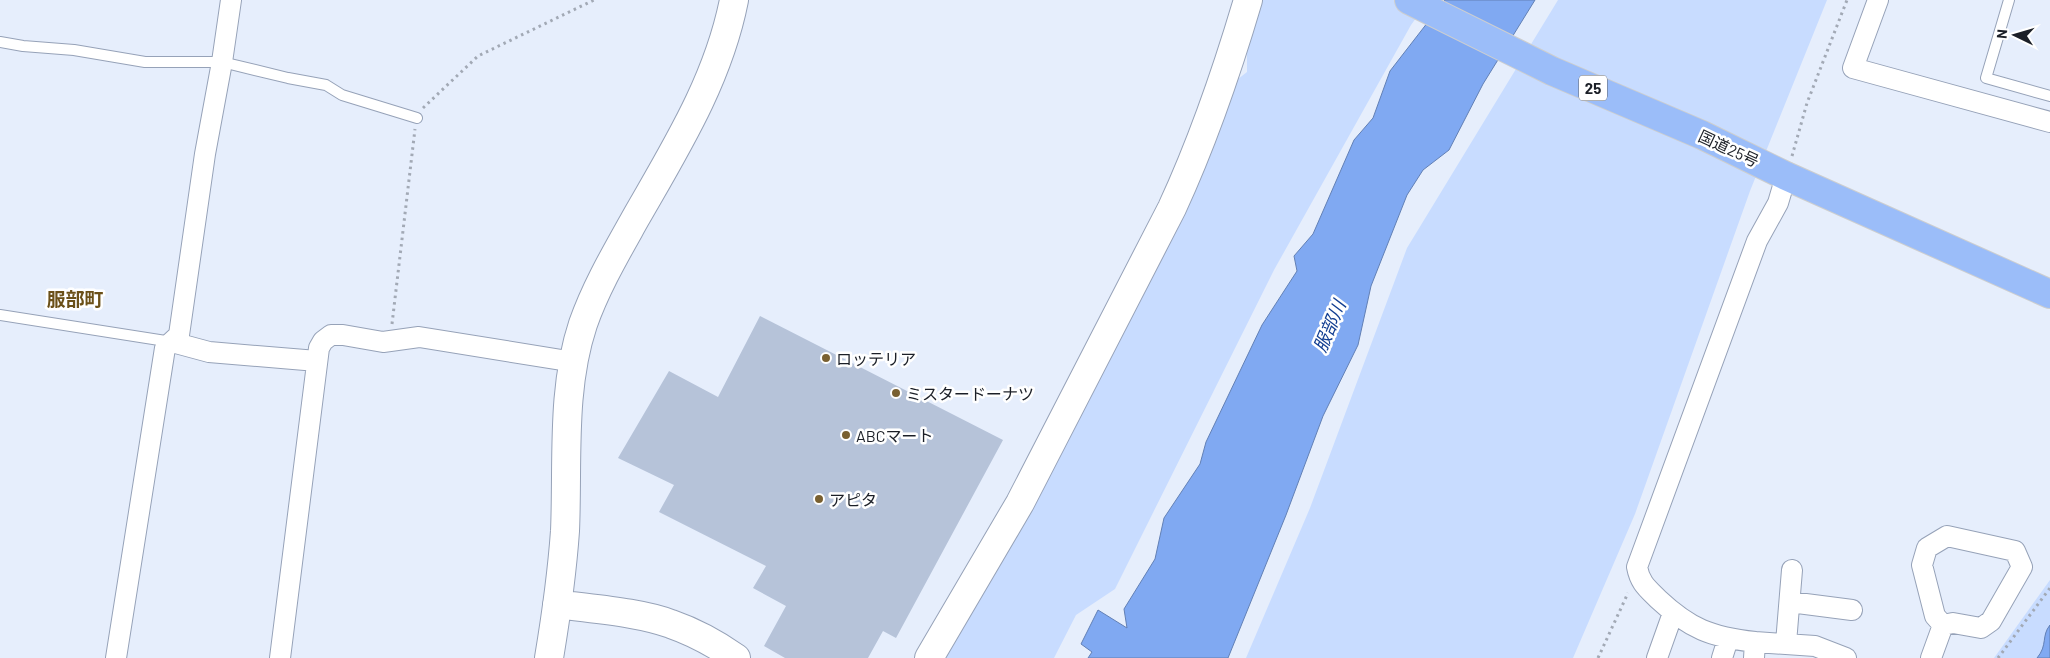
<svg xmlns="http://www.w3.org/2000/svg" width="2050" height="658" font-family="Barlow,'Noto Sans JP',sans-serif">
<rect width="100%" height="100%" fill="#e6eefc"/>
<!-- green -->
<path fill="#c8dcff" d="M1259 0H1429L1411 25 1274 270 1115 589 1076 615 1054 658H942L1233 83 1247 72V42Z
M1558 0H1827L1750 191 1635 514 1573 658H1246L1310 508 1407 248Z
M2050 580V658H1994Z"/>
<!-- water -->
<path fill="#80a9f2" stroke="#6280b5" d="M1445 0H1535L1483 84 1449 150 1423 170 1407 195 1371 286 1358 345 1323 416 1286 515 1228 658H1088L1092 652 1081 644 1098 610 1127 628 1124 609 1155 559 1164 518 1200 464 1206 442 1262 325 1297 271 1294 256 1313 234 1354 140 1373 118 1390 71Z
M2050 625V658H2037C2048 645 2041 636 2050 625Z"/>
<!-- building -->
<path fill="#b6c3d9" d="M760 316 1003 440 896 638 883 631 868 658H785L764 646 786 606 753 588 766 566 659 512 674 485 618 458 669 371 718 397Z"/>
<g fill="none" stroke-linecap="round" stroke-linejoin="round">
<defs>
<path id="lane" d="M2009 0 1986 78 2050 96
M0 42 23 46 74 50 145 62H222L288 78 326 85 342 95 417 118
M0 315 172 342"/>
<path id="street" d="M1878 0 1853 68 2050 122
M172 342 209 352 317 361
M1947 536 2015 551 2022 567 1991 621 1981 628 1953 623 1943 625 1935 616 1922 565 1927 548Z
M1790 602 1852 610
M1755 642 1815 646 1846 658
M1786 643 1792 570
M116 658 165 348 179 335 205 154 222 62 231 0
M280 658 319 348 323 341 331 335H343L383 342 419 337 574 362
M1657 658 1673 613
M1722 658 1728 639
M1754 658 1755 642C1711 637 1690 629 1658 599 1647 588 1640 583 1637 567L1757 241 1778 203 1786 176
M1931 658 1943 625"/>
<path id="secondary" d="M557 604C592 609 639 612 671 624 694 632 716 644 736 658
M549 658C556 616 562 573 565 531 568 462 561 390 583 324 596 287 616 253 635 219 675 149 718 81 734 0
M929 658 1020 503 1172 208C1203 141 1227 71 1248 0"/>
<path id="highway" d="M1409 0 1552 71 1702 135 1786 176 2050 294"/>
</defs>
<!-- lane casing -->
<use href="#lane" stroke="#96a2b8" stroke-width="12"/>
<!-- street casing -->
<use href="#street" stroke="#96a2b8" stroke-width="22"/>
<!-- secondary casing -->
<use href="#secondary" stroke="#96a2b8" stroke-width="30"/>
<!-- highway casing -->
<use href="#highway" stroke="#cdcecf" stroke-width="30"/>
<!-- path -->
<path stroke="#a2a9b5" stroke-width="3" stroke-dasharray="2.5 4" stroke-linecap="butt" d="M423 108 478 56 594 0
M1792 156 1807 103 1847 0
M392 324 415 129
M1598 658 1628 593
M1998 658 2050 588"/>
<!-- lane -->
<use href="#lane" stroke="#fff" stroke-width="10"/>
<!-- street -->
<use href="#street" stroke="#fff" stroke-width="20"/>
<!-- secondary -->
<use href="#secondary" stroke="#fff" stroke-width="28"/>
<!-- highway -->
<use href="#highway" stroke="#9bbdf9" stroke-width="28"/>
</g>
<!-- markers -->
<g fill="#796031" stroke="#fff" stroke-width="2">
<circle cx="826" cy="358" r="5"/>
<circle cx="896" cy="393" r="5"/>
<circle cx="846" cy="435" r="5"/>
<circle cx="819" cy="499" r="5"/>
</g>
<g text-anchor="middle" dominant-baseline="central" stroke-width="5" stroke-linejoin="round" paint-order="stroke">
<!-- shield labels -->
<rect fill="#fff" stroke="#5f6268" stroke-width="1" x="1579" y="75.5" width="28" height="25" rx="4"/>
<g font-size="15" font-weight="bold" fill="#1b1f27">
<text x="1593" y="88">25</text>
</g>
<!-- street labels -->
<g font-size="16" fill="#1b1f27" stroke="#fff">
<text transform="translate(1729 148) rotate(25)">国道25号</text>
</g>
<!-- poi labels -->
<g font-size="16" fill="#1b1f27" stroke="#fff" text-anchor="start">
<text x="836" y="358">ロッテリア</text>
<text x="906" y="393">ミスタードーナツ</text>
<text x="856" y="435">ABCマート</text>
<text x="829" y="499">アピタ</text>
</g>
<!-- water labels -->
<g font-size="18" font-style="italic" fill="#133f92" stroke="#fff">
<text transform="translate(1329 326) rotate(-67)">服部川</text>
</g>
<!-- quarter labels -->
<g font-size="19" font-weight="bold" fill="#6b5018" stroke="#fff">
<text x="75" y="298">服部町</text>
</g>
</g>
<!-- north arrow -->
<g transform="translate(2015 35) rotate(275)" stroke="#ffffff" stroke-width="4" paint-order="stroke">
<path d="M0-4L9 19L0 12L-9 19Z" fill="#1b1f27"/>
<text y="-8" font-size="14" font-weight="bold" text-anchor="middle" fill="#1b1f27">N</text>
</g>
</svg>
